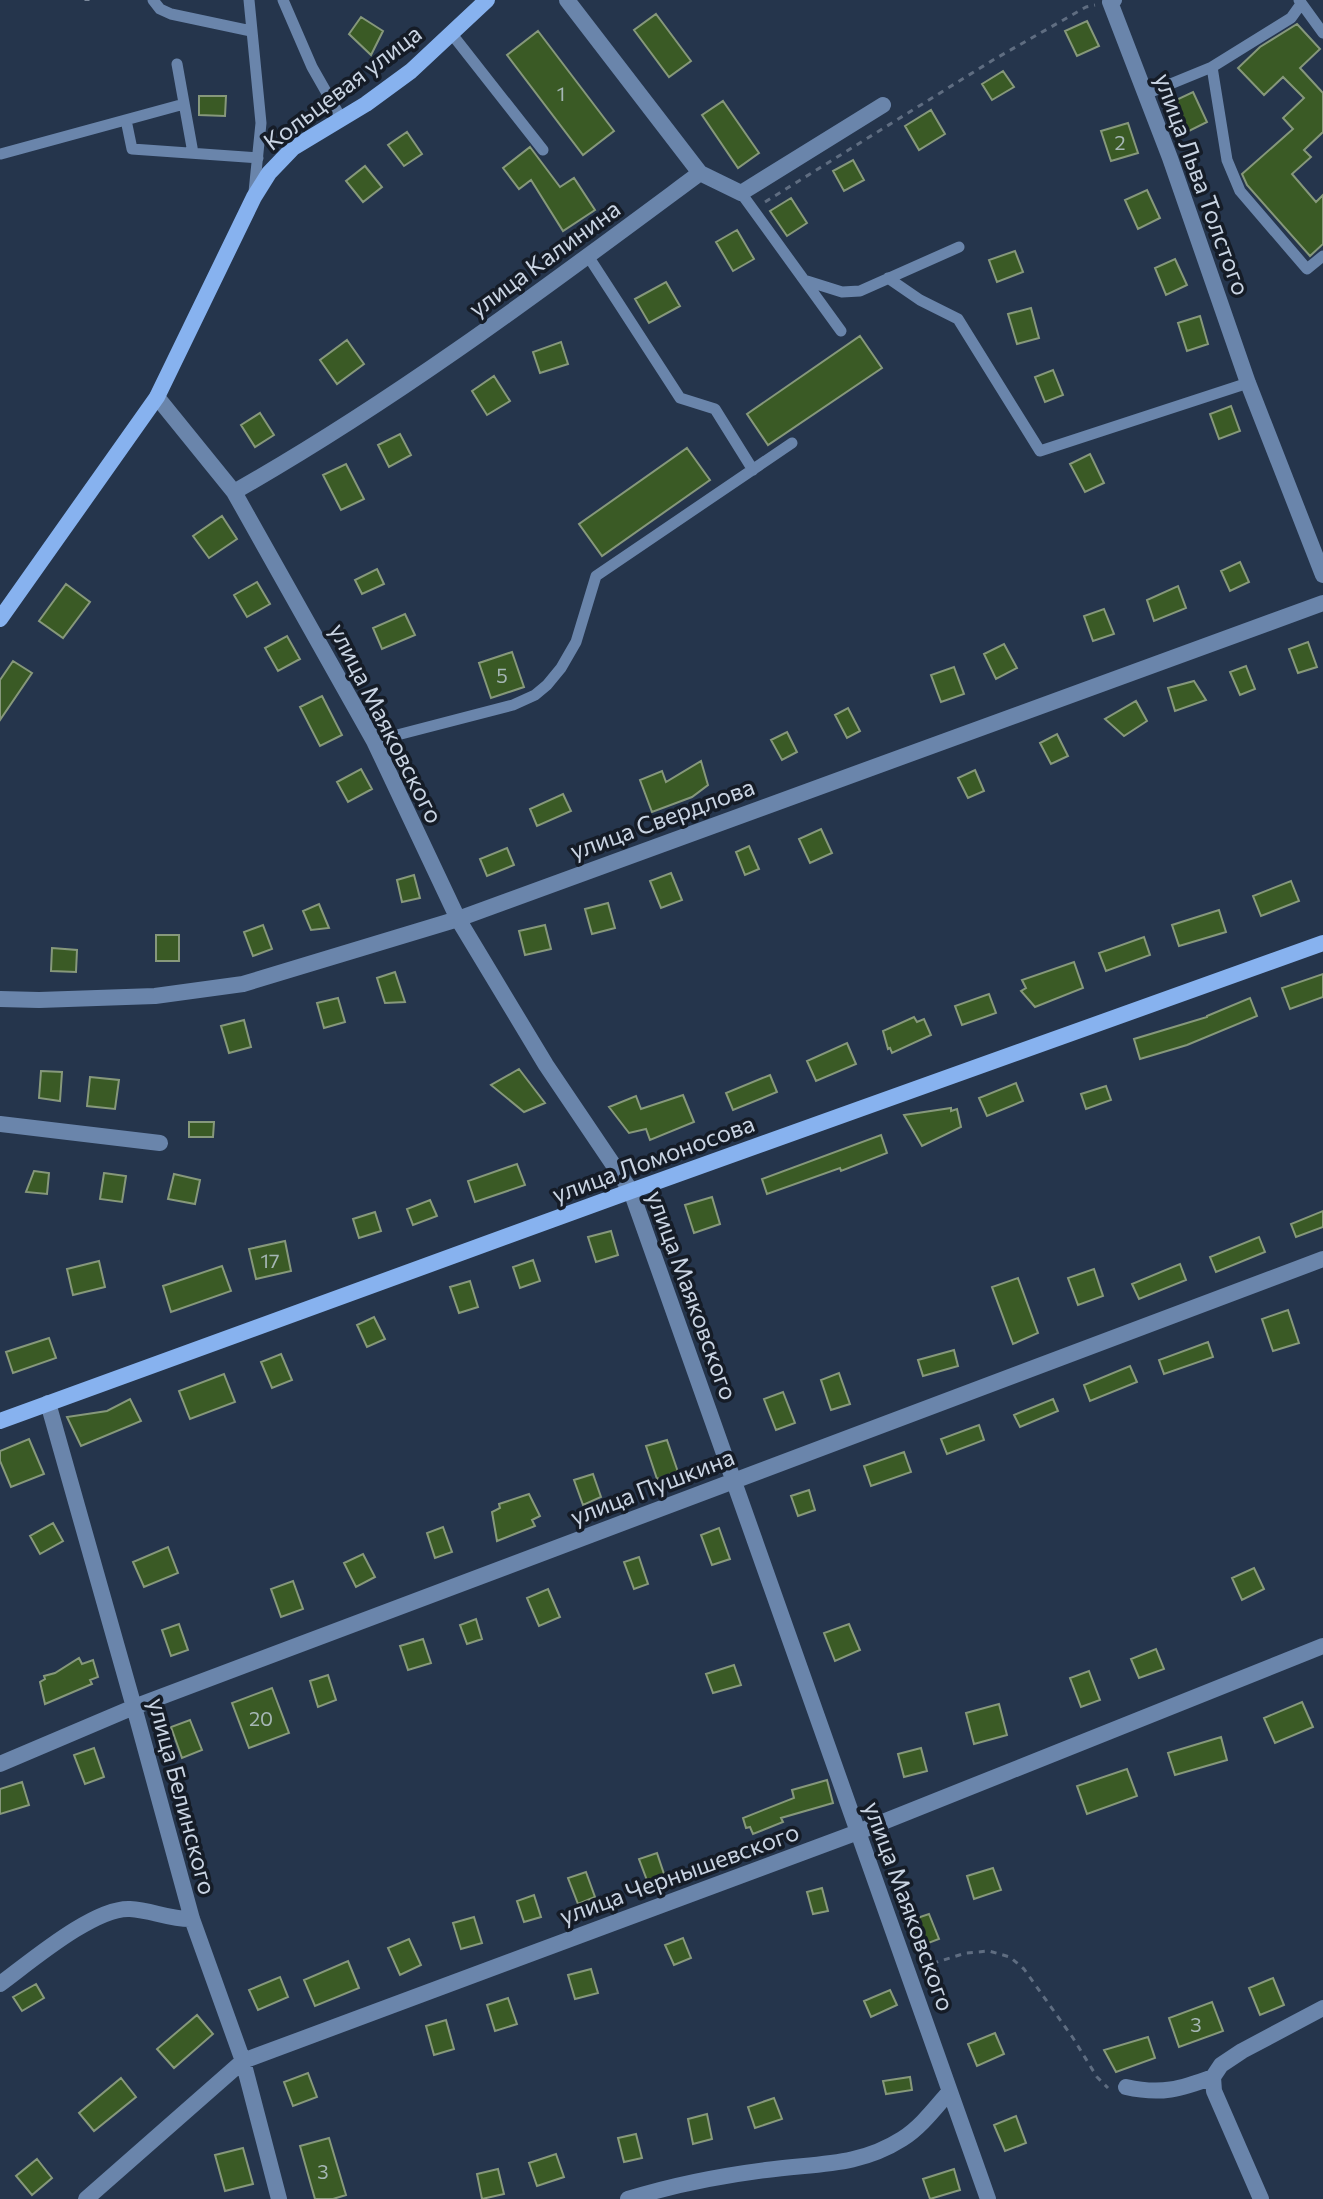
<svg xmlns="http://www.w3.org/2000/svg" width="1323" height="2199" font-family="Commissioner,sans-serif">
<rect width="100%" height="100%" fill="#25354c"/>
<!-- building -->
<path fill="#3a5a25" stroke="#86987b" stroke-width="2" d="M656 14 691 61 669 77 634 30Z
M361 17 383 31 371 55 349 34Z
M1087 21 1099 46 1077 56 1065 31Z
M1297 24 1320 49 1300 68 1323 93V132L1304 150 1311 157 1292 174 1316 202 1323 195V244L1310 256 1247 185 1242 174 1293 129 1283 118 1304 98 1283 77 1264 95 1238 68 1260 47Z
M538 31 614 131 583 155 507 55Z
M1003 71 1014 87 992 100 982 84Z
M1193 92 1207 122 1187 132 1172 102Z
M199 96H226L225 116 199 115Z
M723 101 759 153 738 168 702 115Z
M931 110 945 134 919 150 905 126Z
M1128 123 1138 153 1111 161 1101 131Z
M407 132 422 154 404 166 388 145Z
M530 147 560 187 574 178 595 210 563 231 531 180 519 189 503 168Z
M853 160 864 180 844 191 833 171Z
M365 166 382 187 363 202 346 181Z
M1147 190 1160 218 1138 229 1125 200Z
M791 198 807 223 787 236 770 211Z
M737 230 754 259 733 271 716 242Z
M1015 251 1023 272 997 282 989 260Z
M1175 259 1187 285 1166 295 1155 268Z
M666 282 680 306 649 323 635 299Z
M1031 308 1039 338 1017 344 1008 314Z
M1200 316 1208 344 1187 351 1178 323Z
M860 336 882 368 768 445 747 414Z
M347 340 364 364 337 384 320 360Z
M561 342 568 364 540 373 533 352Z
M1053 370 1063 395 1045 402 1035 377Z
M494 376 510 401 487 415 472 391Z
M1231 406 1240 431 1219 439 1210 414Z
M260 413 274 435 255 447 241 425Z
M400 434 411 455 389 467 378 445Z
M687 448 710 480 602 556 579 524Z
M1090 454 1104 483 1085 492 1070 464Z
M346 464 364 499 341 510 323 475Z
M222 516 237 539 209 558 193 536Z
M1240 562 1249 582 1230 591 1221 571Z
M377 569 384 584 362 594 355 580Z
M257 582 270 604 247 617 234 595Z
M66 584 90 602 63 638 39 621Z
M1178 586 1186 608 1154 621 1147 600Z
M1104 609 1114 634 1093 641 1084 616Z
M405 614 415 635 382 649 373 628Z
M287 636 300 659 278 671 265 648Z
M1308 642 1317 667 1298 673 1289 649Z
M1004 644 1017 668 996 679 984 654Z
M512 652 524 687 491 698 479 663Z
M13 661 32 673 0 720V680Z
M1246 666 1255 689 1240 695 1230 672Z
M954 667 964 694 941 702 931 675Z
M1194 681 1206 700 1175 711 1168 688Z
M322 696 342 735 320 746 300 707Z
M1136 701 1147 721 1124 736 1105 719Z
M848 708 860 731 847 738 835 715Z
M787 732 797 752 782 760 771 740Z
M1057 734 1068 756 1051 764 1040 743Z
M701 761 708 785 692 797 652 812 640 780 662 771 666 782Z
M361 769 372 789 348 802 337 782Z
M975 770 984 791 968 798 958 778Z
M563 794 571 811 537 826 530 809Z
M821 829 832 853 810 863 799 839Z
M749 846 759 869 745 875 736 852Z
M507 848 514 865 487 876 480 859Z
M671 873 682 900 661 908 650 881Z
M414 875 420 898 402 902 397 880Z
M1291 881 1299 901 1261 916 1253 896Z
M608 903 615 928 592 934 585 909Z
M319 904 329 928 311 930 303 911Z
M1219 910 1226 932 1179 946 1172 925Z
M263 925 272 949 253 956 244 932Z
M545 925 551 949 525 955 519 931Z
M156 935H179V961H156Z
M1144 937 1150 955 1106 971 1099 953Z
M52 948 77 950 76 972 51 971Z
M1074 962 1083 988 1035 1007 1021 991 1026 988 1022 980Z
M395 972 405 1002 385 1003 377 978Z
M1323 974V997L1290 1009 1282 988Z
M989 994 996 1013 962 1025 955 1006Z
M338 998 345 1022 324 1028 317 1003Z
M1250 998 1257 1016 1187 1045 1140 1059 1134 1039 1207 1017V1016Z
M914 1017 917 1022 924 1019 931 1035 892 1053 890 1048 888 1049 883 1031Z
M244 1020 251 1047 229 1053 221 1026Z
M847 1043 856 1064 816 1081 807 1061Z
M519 1069 545 1103 524 1112 491 1085Z
M41 1071 62 1072 60 1101 39 1098Z
M770 1075 777 1092 733 1110 726 1093Z
M90 1077 119 1080 115 1109 87 1106Z
M1016 1083 1023 1101 987 1116 979 1098Z
M1106 1086 1111 1100 1086 1109 1081 1094Z
M683 1095 694 1122 650 1140 646 1129 629 1133 609 1107 636 1096 641 1109Z
M951 1108V1111L957 1109 961 1127 922 1146 904 1115Z
M189 1122H214L213 1137H189Z
M881 1135 887 1153 841 1171 840 1168 767 1194 762 1179Z
M517 1164 525 1185 475 1202 468 1181Z
M34 1171 49 1173 47 1194 26 1192Z
M104 1173 126 1176 122 1202 100 1199Z
M174 1174 200 1180 195 1204 168 1199Z
M712 1197 720 1224 694 1233 685 1205Z
M430 1200 437 1216 413 1225 407 1209Z
M1323 1211V1227L1296 1237 1291 1224Z
M375 1212 381 1231 359 1238 353 1219Z
M611 1231 618 1255 596 1262 588 1237Z
M1259 1237 1265 1252 1216 1272 1210 1257Z
M285 1241 291 1271 256 1279 249 1249Z
M533 1260 540 1281 520 1288 513 1267Z
M99 1261 105 1287 73 1295 67 1269Z
M1180 1264 1186 1280 1139 1299 1132 1284Z
M222 1266 231 1291 171 1312 163 1286Z
M1094 1269 1103 1296 1078 1305 1068 1278Z
M1018 1278 1038 1333 1013 1344 992 1287Z
M470 1281 478 1307 459 1313 450 1287Z
M1288 1310 1299 1343 1273 1351 1262 1319Z
M374 1317 385 1339 367 1347 357 1325Z
M49 1338 56 1358 13 1373 6 1352Z
M1208 1342 1213 1357 1164 1374 1159 1360Z
M954 1350 958 1366 923 1376 918 1360Z
M281 1354 292 1380 272 1388 261 1362Z
M1130 1366 1137 1382 1090 1401 1084 1385Z
M839 1373 850 1404 831 1410 821 1380Z
M224 1374 235 1402 190 1419 179 1391Z
M783 1392 795 1423 776 1430 764 1399Z
M130 1399 141 1421 81 1446 67 1417 107 1411Z
M1053 1399 1058 1411 1020 1427 1014 1415Z
M979 1425 984 1440 947 1454 941 1439Z
M29 1439 44 1474 11 1487 0 1461V1451Z
M667 1440 678 1472 657 1479 646 1446Z
M904 1452 911 1472 871 1486 864 1466Z
M593 1474 601 1497 583 1505 574 1480Z
M809 1490 815 1510 798 1516 791 1496Z
M529 1494 540 1516 532 1520 535 1526 497 1541 492 1512 500 1508 499 1504Z
M53 1523 63 1541 40 1554 30 1536Z
M443 1527 452 1552 435 1558 427 1533Z
M719 1528 730 1559 712 1565 701 1535Z
M168 1547 178 1573 144 1587 133 1562Z
M363 1554 375 1577 356 1587 344 1563Z
M639 1557 648 1584 634 1589 624 1562Z
M1254 1568 1264 1589 1242 1600 1232 1578Z
M293 1581 303 1609 281 1617 271 1589Z
M548 1589 560 1617 539 1626 527 1598Z
M476 1619 482 1639 467 1644 460 1625Z
M179 1624 188 1650 171 1656 162 1630Z
M849 1624 860 1650 835 1661 824 1633Z
M423 1639 431 1663 408 1670 400 1646Z
M1156 1649 1164 1669 1139 1678 1131 1659Z
M79 1658 82 1664 93 1660 98 1677 90 1680 92 1684 45 1704 40 1682 45 1679 44 1676 55 1673Z
M734 1665 741 1685 713 1693 706 1674Z
M1089 1671 1100 1700 1081 1707 1070 1678Z
M328 1675 336 1700 318 1707 310 1681Z
M272 1688 289 1733 249 1748 232 1703Z
M1302 1702 1313 1727 1275 1743 1264 1718Z
M999 1704 1007 1735 974 1744 966 1713Z
M190 1720 202 1750 182 1758 171 1727Z
M1221 1737 1227 1760 1175 1775 1168 1753Z
M94 1748 104 1777 85 1784 74 1755Z
M921 1748 927 1771 904 1777 898 1754Z
M1127 1769 1137 1796 1087 1814 1077 1786Z
M827 1780 833 1803 781 1818 783 1822 753 1834 750 1827 746 1828 743 1818 794 1798 792 1790Z
M22 1782 29 1805 0 1814V1789Z
M657 1853 665 1877 648 1883 639 1859Z
M993 1868 1001 1890 974 1899 967 1876Z
M586 1872 595 1897 578 1904 568 1878Z
M822 1888 828 1911 813 1914 807 1892Z
M534 1895 541 1917 524 1922 517 1901Z
M929 1914 939 1939 915 1948 905 1922Z
M474 1917 482 1943 461 1949 453 1923Z
M683 1938 691 1958 674 1965 665 1945Z
M409 1939 421 1965 400 1975 388 1948Z
M348 1961 359 1988 315 2006 304 1980Z
M591 1969 598 1993 575 1999 568 1975Z
M280 1977 288 1997 258 2010 249 1990Z
M1273 1978 1284 2005 1260 2015 1249 1988Z
M36 1984 44 1998 22 2011 13 1997Z
M890 1990 897 2005 871 2017 864 2001Z
M508 1998 517 2024 495 2031 487 2005Z
M1212 2002 1223 2031 1179 2047 1169 2018Z
M197 2015 213 2034 174 2068 157 2049Z
M446 2020 454 2049 434 2055 426 2026Z
M995 2033 1004 2054 977 2066 968 2044Z
M1148 2037 1155 2058 1116 2072 1104 2050Z
M308 2073 317 2097 293 2106 284 2082Z
M910 2077 912 2090 886 2094 883 2081Z
M121 2078 136 2097 94 2131 79 2113Z
M774 2098 782 2119 755 2128 748 2107Z
M707 2114 712 2139 693 2144 688 2119Z
M1016 2116 1026 2143 1005 2151 994 2125Z
M636 2134 642 2158 624 2162 618 2138Z
M329 2138 346 2195 333 2199H315L300 2146Z
M243 2148 253 2184 225 2191 215 2155Z
M556 2154 564 2177 537 2186 529 2163Z
M37 2159 52 2178 32 2195 16 2176Z
M498 2169 504 2194 482 2199 477 2174Z
M954 2169 960 2190 930 2199 923 2179Z"/>
<g fill="none" stroke-linecap="round" stroke-linejoin="round">
<!-- path -->
<path stroke="#5f6d81" stroke-width="3" stroke-dasharray="6 6" stroke-linecap="butt" d="M765 202 993 60 1086 7 1095 5
M921 1967 966 1953 989 1951 1010 1957 1024 1969 1073 2038 1097 2077 1108 2088"/>
<!-- lane -->
<path stroke="#6a85ab" stroke-width="11" d="M153 0 160 9 171 14 251 31
M249 0 261 123 254 192
M283 0 312 67 341 118
M1299 0 1323 33
M451 33 543 150
M177 64 193 153
M1212 67 1227 160 1240 191 1307 269 1323 256
M1146 94 1212 67 1291 18 1301 4
M126 120 132 149 258 158
M1 154 184 104
M741 193 841 331
M588 256 680 398 715 409 753 470
M888 278 920 300 958 319 1040 451 1248 383
M807 281 842 292 860 291 959 247
M374 741 513 705 535 695 547 685 561 668 576 642 596 576 792 443"/>
<!-- street -->
<path stroke="#6a85ab" stroke-width="16" d="M567 0 700 173 741 193 883 105
M1114 0 1110 2 1170 158 1248 383 1323 575
M157 397 234 492 374 741 458 919 546 1065 631 1191 988 2199
M234 492C398 399 549 285 700 173
M0 999 39 1000 155 996 243 984 458 919 1323 603
M0 1124 160 1143
M48 1403 134 1707 192 1919 243 2061 279 2199
M0 1764 134 1707 1323 1259
M0 1984C29 1963 94 1907 130 1909 151 1910 171 1920 192 1919
M1213 2077 1214 2091 1261 2199
M1126 2087C1161 2095 1181 2089 1213 2077L1221 2065 1242 2051 1323 2008
M86 2199 243 2061 858 1832 1323 1646
M628 2199C673 2185 719 2176 766 2170 816 2163 858 2167 902 2139 921 2127 935 2108 950 2091"/>
<!-- secondary -->
<path stroke="#87b2ef" stroke-width="16" d="M0 619 157 397 254 197 269 173 293 148 366 104 411 71 487 0
M0 1421 631 1191 1323 943"/>
<!-- rail -->
<path stroke="#7a889b" stroke-width="5" stroke-dasharray="14 14" stroke-linecap="butt" d="M87 0V1"/>
</g>
<g text-anchor="middle" dominant-baseline="central" stroke-width="7" stroke-linejoin="round" paint-order="stroke">
<!-- number labels -->
<g font-size="20" fill="#a5b6b4">
<text x="561" y="93">1</text>
<text x="1120" y="142">2</text>
<text x="502" y="675">5</text>
<text x="270" y="1260">17</text>
<text x="261" y="1718">20</text>
<text x="1196" y="2024">3</text>
<text x="323" y="2171">3</text>
</g>
<!-- street labels -->
<g font-size="24" fill="#c9d4e3" stroke="#151c27">
<text transform="translate(342 87) rotate(-37)">Кольцевая улица</text>
<text transform="translate(1203 184) rotate(70)">улица Льва Толстого</text>
<text transform="translate(544 258) rotate(-36)">улица Калинина</text>
<text transform="translate(387 723) rotate(63)">улица Маяковского</text>
<text transform="translate(662 818) rotate(-20)">улица Свердлова</text>
<text transform="translate(653 1158) rotate(-20)">улица Ломоносова</text>
<text transform="translate(693 1295) rotate(70)">улица Маяковского</text>
<text transform="translate(652 1486) rotate(-21)">улица Пушкина</text>
<text transform="translate(183 1796) rotate(75)">улица Белинского</text>
<text transform="translate(679 1873) rotate(-20)">улица Чернышевского</text>
<text transform="translate(910 1906) rotate(70)">улица Маяковского</text>
</g>
</g>
</svg>
